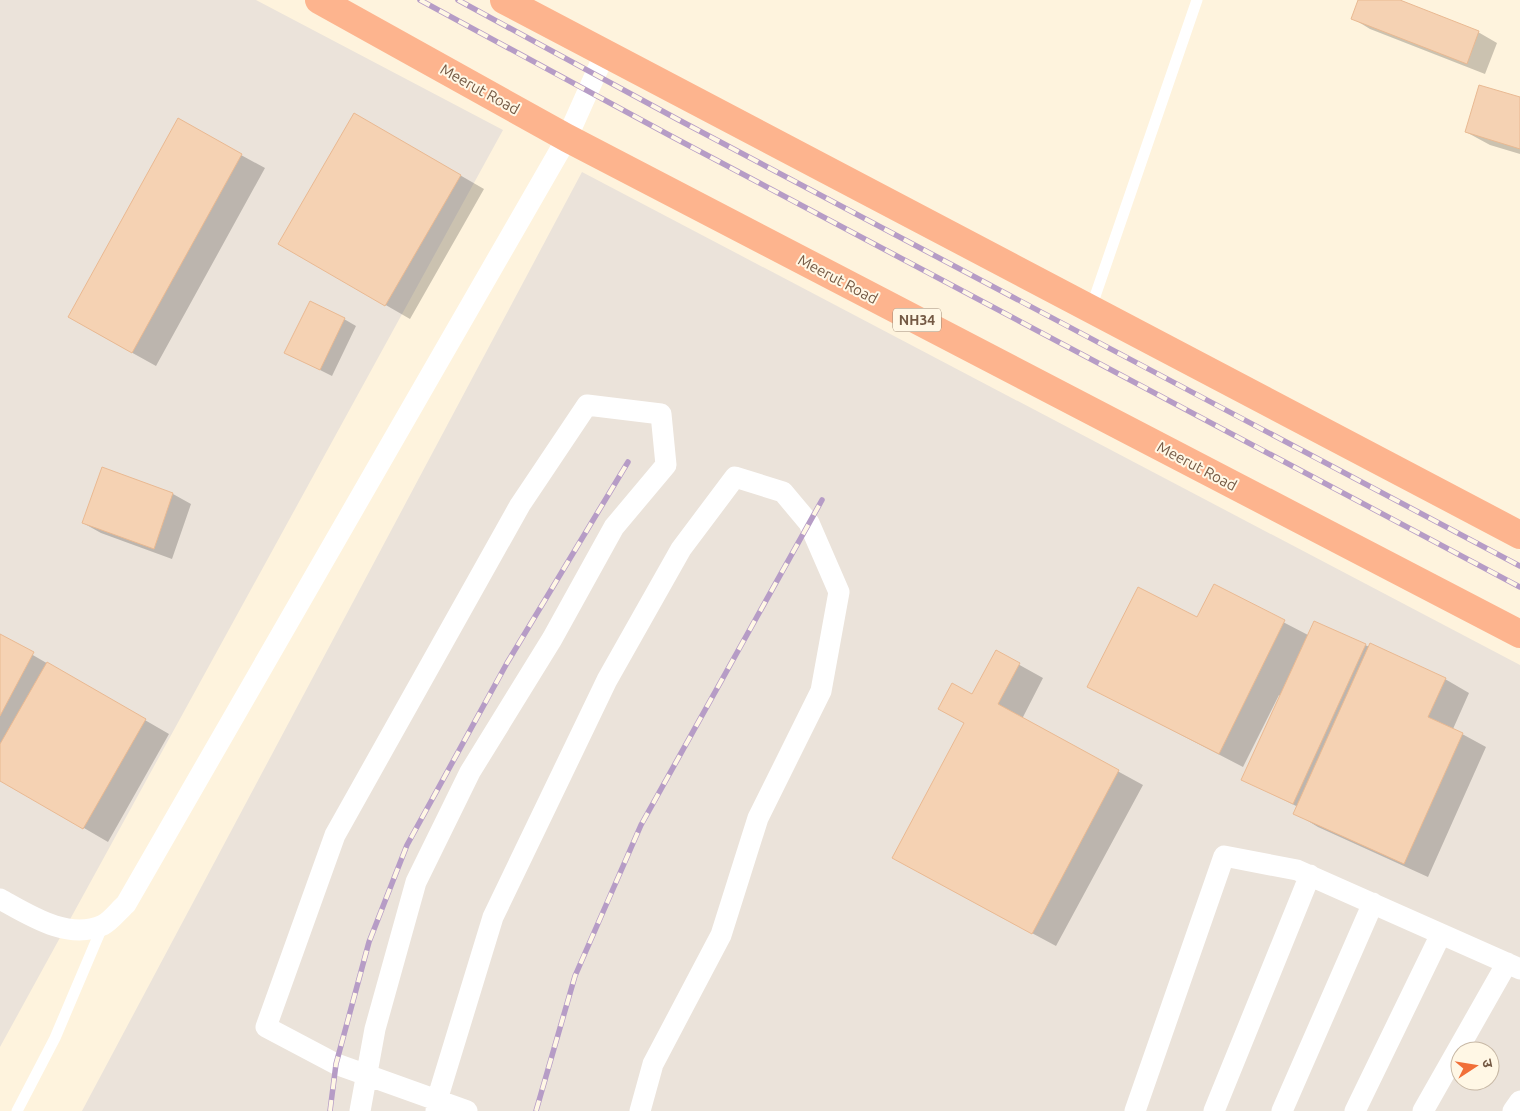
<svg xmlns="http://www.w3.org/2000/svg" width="1520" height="1111" font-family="Ubuntu,'Noto Sans Devanagari',sans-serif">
<rect width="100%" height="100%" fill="#fef3dd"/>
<!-- industrial -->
<path fill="#ebe3da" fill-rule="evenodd" d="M0 0H256L503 130 0 1047Z
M582 172 1520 665V1111H82ZM1460 1051H1490V1081H1460Z"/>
<!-- shadow -->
<path fill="#0003" d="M1359 0H1397L1478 32 1497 43 1485 74 1370 29 1352 18Z
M1520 98V154L1490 145 1466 132Z
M354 114 484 189 410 319 280 244Z
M241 155 265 168 156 366 93 331Z
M344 319 356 326 332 376 298 359Z
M102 469 173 494 191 504 172 559 101 533 83 523Z
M1214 586 1308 635 1365 645 1445 679 1469 693 1453 729 1486 747 1428 877 1318 827 1295 813 1298 807 1243 779 1281 696 1279 695 1243 767 1089 687 1198 618Z
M0 636 169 734 108 842 0 779Z
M996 652 1043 678 1022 719 1143 785 1056 946 918 872 973 695Z"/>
<!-- building -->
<path fill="#f5d2b3" stroke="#e9b992" d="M1358 0H1400L1479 31 1467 64 1351 19Z
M1479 85 1520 97V149L1465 132Z
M354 113 461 175 385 306 278 244Z
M178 118 242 154 132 353 68 317Z
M310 301 345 318 320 370 284 353Z
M102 467 173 493 154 549 82 523Z
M1214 584 1285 620 1219 754 1087 687 1138 587 1197 617Z
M1314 621 1366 644 1293 804 1241 780Z
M0 634 34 652 0 716Z
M1370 643 1446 678 1428 717 1463 733 1404 864 1293 814Z
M996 650 1020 663 998 704 1119 770 1032 934 892 858 964 723 938 709 952 683 972 694Z
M47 662 146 719 83 829 0 781V744Z"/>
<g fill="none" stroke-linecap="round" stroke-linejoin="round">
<!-- lane -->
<path stroke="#fff" stroke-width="11" d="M1091 308 1197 0
M17 1111 55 1038 103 925"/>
<!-- street -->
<path stroke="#fff" stroke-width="21" d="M0 899C29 915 68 941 103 925 111 921 119 910 126 904L567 138 605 53
M360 1111 375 1029 416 882 470 772 552 639 614 527 666 465 661 414 587 405 520 505 335 835 266 1027 336 1064 467 1111
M436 1111 437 1100 493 917 607 680 681 549 735 477 783 492 809 523 839 592 821 691 758 818 721 935 653 1064 640 1111
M1135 1111 1224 856 1297 870 1520 969
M1214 1111 1310 875
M1282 1111 1373 903
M1355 1111 1441 934
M1423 1111 1507 963
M1513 1111 1520 1101"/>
<!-- highway -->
<path stroke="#fdb48e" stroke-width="28" d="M319 0 567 138 1520 634
M504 0 1520 535"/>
<defs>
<path id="rail" d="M420 0 669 135 1520 587
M458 0 677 119 1520 566
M330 1111 336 1064 369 942 407 845 507 663 628 462
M536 1111 575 976 641 825 822 500"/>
</defs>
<!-- rail casing -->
<use href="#rail" stroke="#b69cc6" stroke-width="5.5"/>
<!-- rail -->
<use href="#rail" stroke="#fff7e5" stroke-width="4" stroke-dasharray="11" stroke-linecap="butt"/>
</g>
<g text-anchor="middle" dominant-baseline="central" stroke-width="4" stroke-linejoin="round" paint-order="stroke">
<!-- shield labels -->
<rect fill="#fff7e5" stroke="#9e8874" stroke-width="1" x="893" y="308.5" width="48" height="23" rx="4"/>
<g font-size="14" font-weight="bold" fill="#745944">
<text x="917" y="320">NH34</text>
</g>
<!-- street labels -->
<g font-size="15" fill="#745944" stroke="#fff7e5">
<text transform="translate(480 89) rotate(29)">Meerut Road</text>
<text transform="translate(838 279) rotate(28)">Meerut Road</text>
<text transform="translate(1197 466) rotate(28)">Meerut Road</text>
</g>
</g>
<!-- north arrow -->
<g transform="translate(1475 1066) rotate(78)"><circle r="24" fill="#fff7e5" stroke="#c7b8a5"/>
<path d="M0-4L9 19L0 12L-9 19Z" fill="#f16f38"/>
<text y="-8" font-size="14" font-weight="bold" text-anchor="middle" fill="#745944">उ</text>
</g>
</svg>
